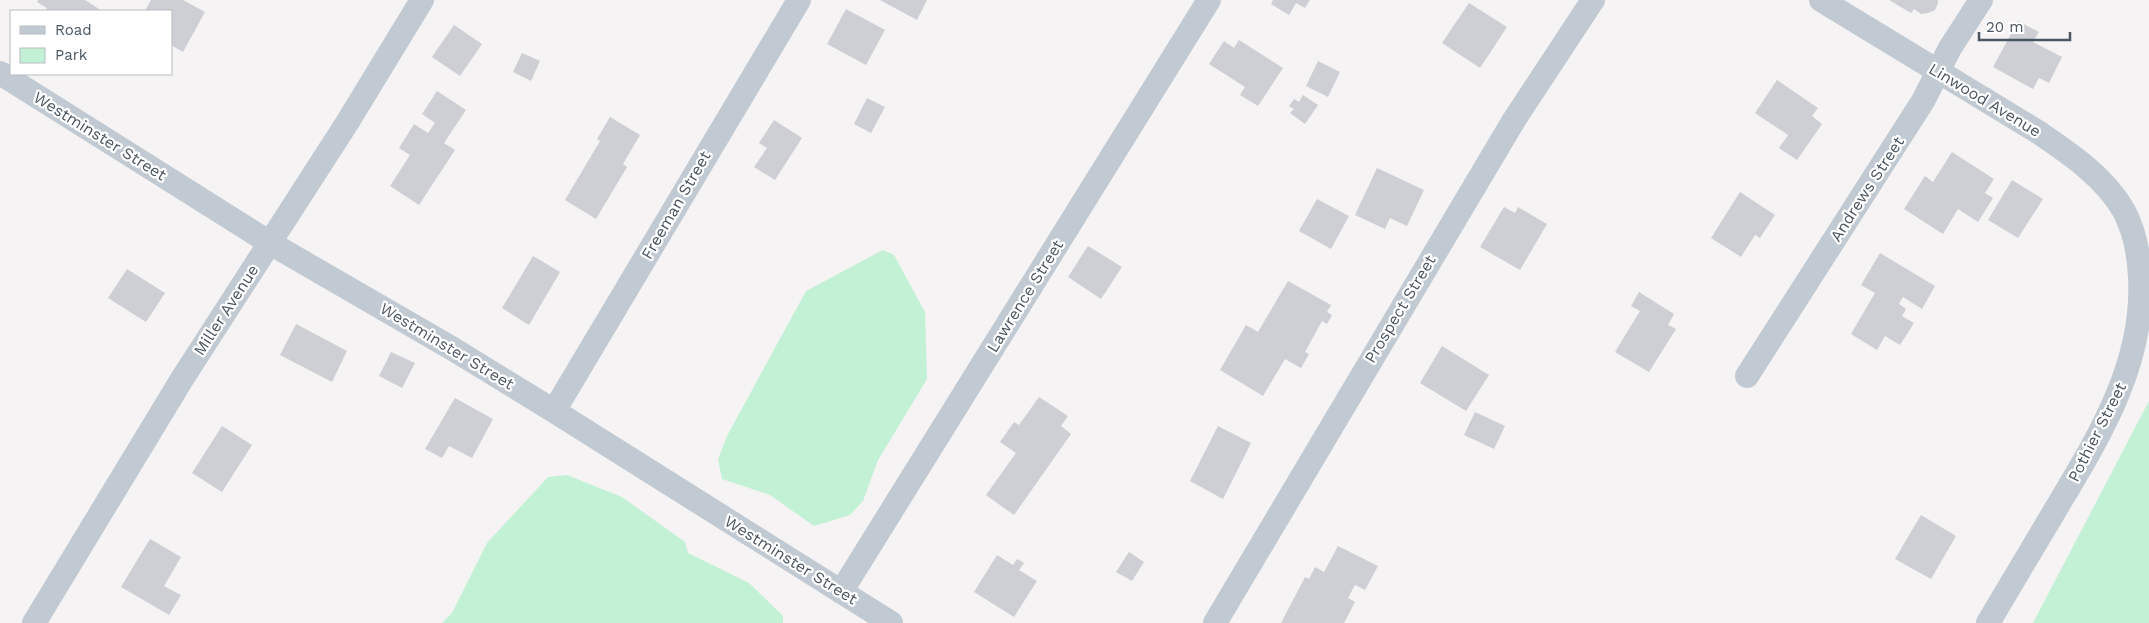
<svg xmlns="http://www.w3.org/2000/svg" width="2149" height="623" font-family="'Work Sans',sans-serif">
<rect width="100%" height="100%" fill="#f5f3f3"/>
<!-- green -->
<path fill="#c3f1d5" d="M883 250 894 255 925 312 927 379 878 460 863 501 850 515 814 526 770 495 722 479 718 459 727 436 806 291Z
M2149 401V623H2033Z
M567 475 622 497 685 542 688 553 749 583 783 616V623H442L452 613 487 543 548 477Z"/>
<!-- building -->
<path fill="#cdcfd5" d="M38 0H85L99 9 98 11H45L47 8 37 2Z
M151 0H183L205 12 183 52 171 45V11H145Z
M880 0H927L917 20Z
M1273 0H1310L1305 8 1296 3 1289 15 1271 4Z
M1889 0H1938V3L1935 10 1928 13 1921 14 1914 9 1911 13Z
M1469 3 1507 27 1480 68 1442 43Z
M846 9 885 30 866 65 827 44Z
M2018 21 2039 32 2033 42 2062 57 2049 83 2039 78 2033 89 1993 67Z
M454 25 482 44 460 76 432 57Z
M1239 40 1283 68 1258 106 1240 95 1245 87 1209 64 1224 41 1234 48Z
M522 53 540 61 531 81 513 72Z
M1318 61 1340 72 1328 97 1306 86Z
M1777 80 1818 108 1812 116 1822 124 1797 160 1779 148 1788 135 1755 113Z
M437 91 466 110 444 143 455 150 419 205 390 186 410 155 399 148 414 124 428 133 435 123 422 114Z
M1303 95 1318 105 1305 124 1290 113 1294 109 1289 106 1294 99 1299 102Z
M867 98 885 107 871 133 854 124Z
M610 117 640 135 623 164 627 167 596 219 565 200 600 141 597 139Z
M774 120 802 138 775 180 754 167 767 148 759 143Z
M1952 152 1994 179 1985 193 1993 198 1978 222 1958 209 1943 234 1904 209 1925 176 1933 182Z
M1377 168 1424 190 1407 226 1390 218 1385 229 1355 215Z
M2012 180 2043 199 2018 238 1988 220Z
M1740 192 1775 215 1760 238 1755 235 1741 257 1711 238Z
M1317 199 1349 216 1331 249 1299 231Z
M1504 207 1515 213 1518 207 1547 224 1520 270 1480 247Z
M1088 246 1122 267 1101 299 1068 277Z
M1880 253 1935 286 1922 309 1903 297 1899 304 1906 309 1902 316 1914 323 1900 345 1885 336 1877 350 1851 334 1875 293 1861 285Z
M533 256 560 272 529 325 502 308Z
M127 269 165 293 146 322 108 298Z
M1288 281 1331 305 1327 312 1332 315 1327 324 1322 321 1305 352 1309 354 1301 368 1285 359 1263 396 1220 370 1246 325 1258 332Z
M1639 292 1674 314 1668 325 1676 329 1649 372 1615 352 1640 311 1631 306Z
M296 324 347 351 332 382 280 355Z
M1442 346 1489 375 1466 411 1420 383Z
M391 352 415 363 402 388 379 376Z
M1039 397 1068 416 1061 426 1071 434 1014 515 986 495 1016 453 1000 442 1014 422 1019 425Z
M455 398 493 419 472 458 449 446 442 458 425 449Z
M1475 412 1505 426 1494 449 1464 435Z
M222 426 252 445 222 492 192 473Z
M1218 426 1251 443 1223 499 1190 481Z
M1921 515 1956 536 1931 579 1895 559Z
M150 539 181 557 164 586 181 595 169 615 121 587Z
M1338 546 1378 566 1365 590 1355 585 1348 598 1355 602 1344 623H1281L1305 577 1309 579 1315 567 1324 572Z
M1129 552 1144 562 1132 581 1116 572Z
M997 555 1013 565 1017 559 1024 563 1019 570 1037 581 1014 617 974 592Z"/>
<g fill="none" stroke-linecap="round" stroke-linejoin="round">
<!-- street -->
<path stroke="#c1cad2" stroke-width="24" d="M1821 0 2038 132C2069 153 2105 177 2124 211 2135 232 2139 254 2140 277 2145 365 2097 440 2054 512 2032 549 2010 586 1988 623
M0 73 270 243 453 349 554 411 891 623
M1747 376 1923 101 1950 48 1981 0
M554 411 799 0
M841 592 1209 0
M34 623 182 379 347 123 422 0
M1215 623 1514 120 1593 0"/>
</g>
<g text-anchor="middle" dominant-baseline="central" stroke-width="4.5" stroke-linejoin="round" paint-order="stroke">
<!-- street labels -->
<g font-size="16" fill="#4a5661" stroke="#fff">
<text transform="translate(1985 100) rotate(31)">Linwood Avenue</text>
<text transform="translate(100 136) rotate(32)">Westminster Street</text>
<text transform="translate(1867 189) rotate(-57)">Andrews Street</text>
<text transform="translate(676 205) rotate(-60)">Freeman Street</text>
<text transform="translate(1025 296) rotate(-58)">Lawrence Street</text>
<text transform="translate(1400 309) rotate(-59)">Prospect Street</text>
<text transform="translate(226 310) rotate(-57)">Miller Avenue</text>
<text transform="translate(447 346) rotate(31)">Westminster Street</text>
<text transform="translate(2097 432) rotate(-63)">Pothier Street</text>
<text transform="translate(791 560) rotate(32)">Westminster Street</text>
</g>
</g>
<!-- legend -->
<rect x="10" y="10" width="162" height="65" fill="#ffffff" stroke="#b7bbc0"/>
<rect x="20" y="26" width="25" height="8" fill="#c1cad2" stroke="#b7bbc0"/>
<text x="55" y="35" font-size="15" fill="#4a5661">Road</text>
<rect x="20" y="48" width="25" height="15" fill="#c3f1d5" stroke="#b7bbc0"/>
<text x="55" y="60" font-size="15" fill="#4a5661">Park</text>
<!-- scale -->
<path d="M1979 32v8h91v-8" fill="none" stroke="#4a5661" stroke-width="2.5"/>
<text x="1986" y="32" font-size="15" fill="#4a5661" stroke="#ffffff" stroke-width="4" paint-order="stroke">20 m</text>
</svg>
